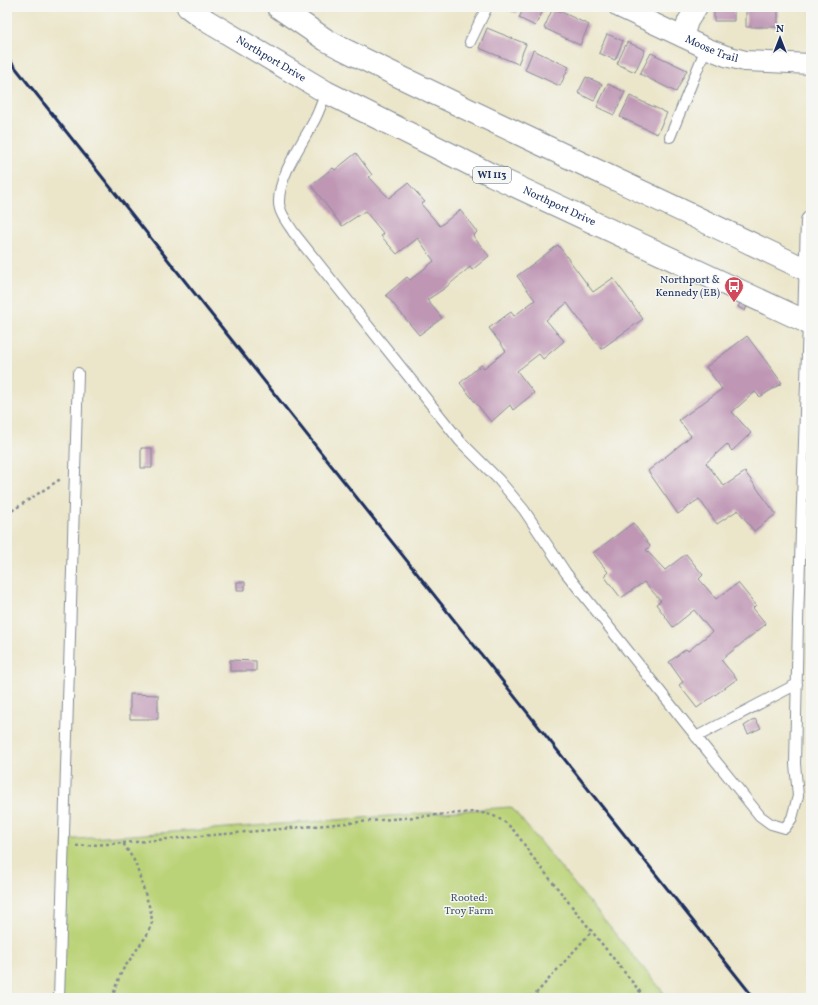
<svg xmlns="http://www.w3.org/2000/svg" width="818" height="1005" font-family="Vollkorn,serif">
<rect width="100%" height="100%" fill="#f6f6f2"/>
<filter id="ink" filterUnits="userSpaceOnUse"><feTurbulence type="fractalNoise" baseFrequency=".025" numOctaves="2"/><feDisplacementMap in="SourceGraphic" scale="8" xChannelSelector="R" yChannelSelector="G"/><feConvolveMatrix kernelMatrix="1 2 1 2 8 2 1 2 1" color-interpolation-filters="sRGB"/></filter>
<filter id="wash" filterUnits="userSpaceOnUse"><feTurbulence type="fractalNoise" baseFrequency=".012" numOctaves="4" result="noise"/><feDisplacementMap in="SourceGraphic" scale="16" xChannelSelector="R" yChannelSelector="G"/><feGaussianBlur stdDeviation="0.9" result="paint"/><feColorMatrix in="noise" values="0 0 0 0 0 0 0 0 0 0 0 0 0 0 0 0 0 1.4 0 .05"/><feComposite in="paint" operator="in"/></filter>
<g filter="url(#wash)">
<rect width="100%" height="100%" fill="#ebe6ca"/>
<!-- green -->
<path fill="#bbd378" stroke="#6b816b" d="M511 807 668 998H59L64 840Z"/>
<g id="blocks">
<!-- building -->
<path fill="#bf97b5" d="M503 7H518L516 13Z
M524 7H545L535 26 519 18Z
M714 7H734V21H714Z
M746 7H778V27H746Z
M553 8 589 25 580 45 544 28Z
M487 28 526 44 518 64 479 48Z
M607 34 623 41 615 60 599 53Z
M627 42 645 50 635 72 617 64Z
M533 50 569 67 560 86 525 70Z
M651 53 687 70 676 92 640 74Z
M586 77 602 84 594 101 578 93Z
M608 84 625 92 614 115 597 107Z
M630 96 667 113 657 134 620 117Z
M356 153 372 175 369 177 389 198 408 183 425 202 421 204 440 226 460 210 477 232 473 236 489 256 472 270 470 267 445 288 427 300 442 318 419 335 386 295 407 277 410 280 434 261 418 238 397 254 381 236 384 234 365 211 342 226 311 185 333 168 335 170Z
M558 245 593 292 613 278 643 319 601 349 567 303 546 320 564 341 543 359 539 354 517 371 534 393 513 410 510 405 491 422 460 383 481 365 484 368 506 351 489 328 511 312 514 316 535 300 517 276Z
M740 303 747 306 745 311 738 307Z
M747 336 782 383 760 397 755 392 732 412 751 433 732 451 727 444 706 463 724 486 745 472 776 514 754 531 738 510 717 524 699 499 678 514 648 471 691 436 679 420 722 389 706 367Z
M141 448H152V468H141Z
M633 523 650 546 646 550 665 570 686 554 703 575 699 579 716 599 738 583 756 605 753 608 766 624 721 660 737 679 697 708 679 685 683 682 669 662 686 649 688 651 712 632 694 610 673 627 656 604 661 601 644 582 621 598 604 576 608 572 593 553Z
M237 582H245V590H237Z
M230 660 256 661V671H230Z
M130 694 158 695V719H130Z
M755 719 761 728 748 734 744 726Z"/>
</g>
</g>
<g filter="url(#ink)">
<use href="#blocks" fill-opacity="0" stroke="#838a94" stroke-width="1"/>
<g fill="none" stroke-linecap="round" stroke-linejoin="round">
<defs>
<path id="service" d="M470 42 487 7
M326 92C322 102 319 112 314 121 302 144 278 176 279 203 279 213 289 225 294 233L460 441 499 480 524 510 566 573 702 744 760 816 771 824 785 828 792 818 798 796 795 764 798 621 808 323
M670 137 706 48
M696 737 797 684
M59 998 78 373"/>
<g id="minor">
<path id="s1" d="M619 7 706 48 726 56 745 61 811 64"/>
<path d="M683 37 688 21 697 7"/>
<path d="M808 323 811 221"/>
</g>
<g id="primary">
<path id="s2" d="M188 7 207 21 326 92 492 175 811 324"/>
<path d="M278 7 326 40 341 48C497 125 655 197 811 272"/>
</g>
</defs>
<!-- service casing -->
<use href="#service" stroke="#838a94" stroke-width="12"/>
<!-- minor casing -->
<use href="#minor" stroke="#838a94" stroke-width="22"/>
<!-- primary casing -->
<use href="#primary" stroke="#838a94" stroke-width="24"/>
<!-- path -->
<path stroke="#838a94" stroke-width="2.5" stroke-dasharray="3 3" stroke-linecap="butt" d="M7 514 62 478
M123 843 460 813C467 813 475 811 482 813 508 817 518 835 531 855L645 998
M76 846 123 843 135 862 151 912 152 922 147 935 122 971 115 988 113 998
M532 998 591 932"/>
<!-- service -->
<use href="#service" stroke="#fff" stroke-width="10"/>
<!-- minor -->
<use href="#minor" stroke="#fff" stroke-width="20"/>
<!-- primary -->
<use href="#primary" stroke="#fff" stroke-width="22"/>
<!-- rail -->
<path stroke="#1b2f5e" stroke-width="3" d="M7 57 754 998"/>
</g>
</g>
<!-- icons -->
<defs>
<symbol id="bus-pin" viewBox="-11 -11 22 30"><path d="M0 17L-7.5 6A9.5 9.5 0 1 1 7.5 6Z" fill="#d1495b" stroke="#f6f6f2"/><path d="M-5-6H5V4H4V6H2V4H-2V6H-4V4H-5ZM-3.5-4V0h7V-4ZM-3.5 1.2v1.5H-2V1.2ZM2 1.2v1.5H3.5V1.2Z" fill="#fff"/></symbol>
</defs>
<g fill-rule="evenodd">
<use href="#bus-pin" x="723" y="275" width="22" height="30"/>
</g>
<g text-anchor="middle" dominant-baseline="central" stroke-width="3" stroke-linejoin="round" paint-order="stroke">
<!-- shield labels -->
<rect fill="#f6f6f2" stroke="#5d6b8a" stroke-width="1" x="473" y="167" width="38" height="16" rx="3"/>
<g font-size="10" font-weight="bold" fill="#1b2f5e">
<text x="492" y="175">WI 113</text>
</g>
<!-- street labels -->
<g font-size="11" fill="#1b2f5e" stroke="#f6f6f2">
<text stroke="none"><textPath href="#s1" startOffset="102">Moose Trail</textPath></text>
<text stroke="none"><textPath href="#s2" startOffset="98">Northport Drive</textPath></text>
<text stroke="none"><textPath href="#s2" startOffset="422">Northport Drive</textPath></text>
</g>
<!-- poi labels -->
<g font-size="11" fill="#1b2f5e" stroke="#f6f6f2" text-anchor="end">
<text x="720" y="280">Northport &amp;<tspan x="720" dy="13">Kennedy (EB)</tspan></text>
</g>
<!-- park labels -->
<g font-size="11" fill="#435864" stroke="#f6f6f2">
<text x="469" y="898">Rooted:<tspan x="469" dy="13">Troy Farm</tspan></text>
</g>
</g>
<!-- margin -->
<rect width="818" height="1005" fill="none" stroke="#f6f6f2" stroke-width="24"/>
<!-- north arrow -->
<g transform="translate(780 38)" stroke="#f6f6f2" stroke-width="3" paint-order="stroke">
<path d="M0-3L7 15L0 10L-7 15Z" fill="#1b2f5e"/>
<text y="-6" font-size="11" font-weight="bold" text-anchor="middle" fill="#1b2f5e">N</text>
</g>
</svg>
